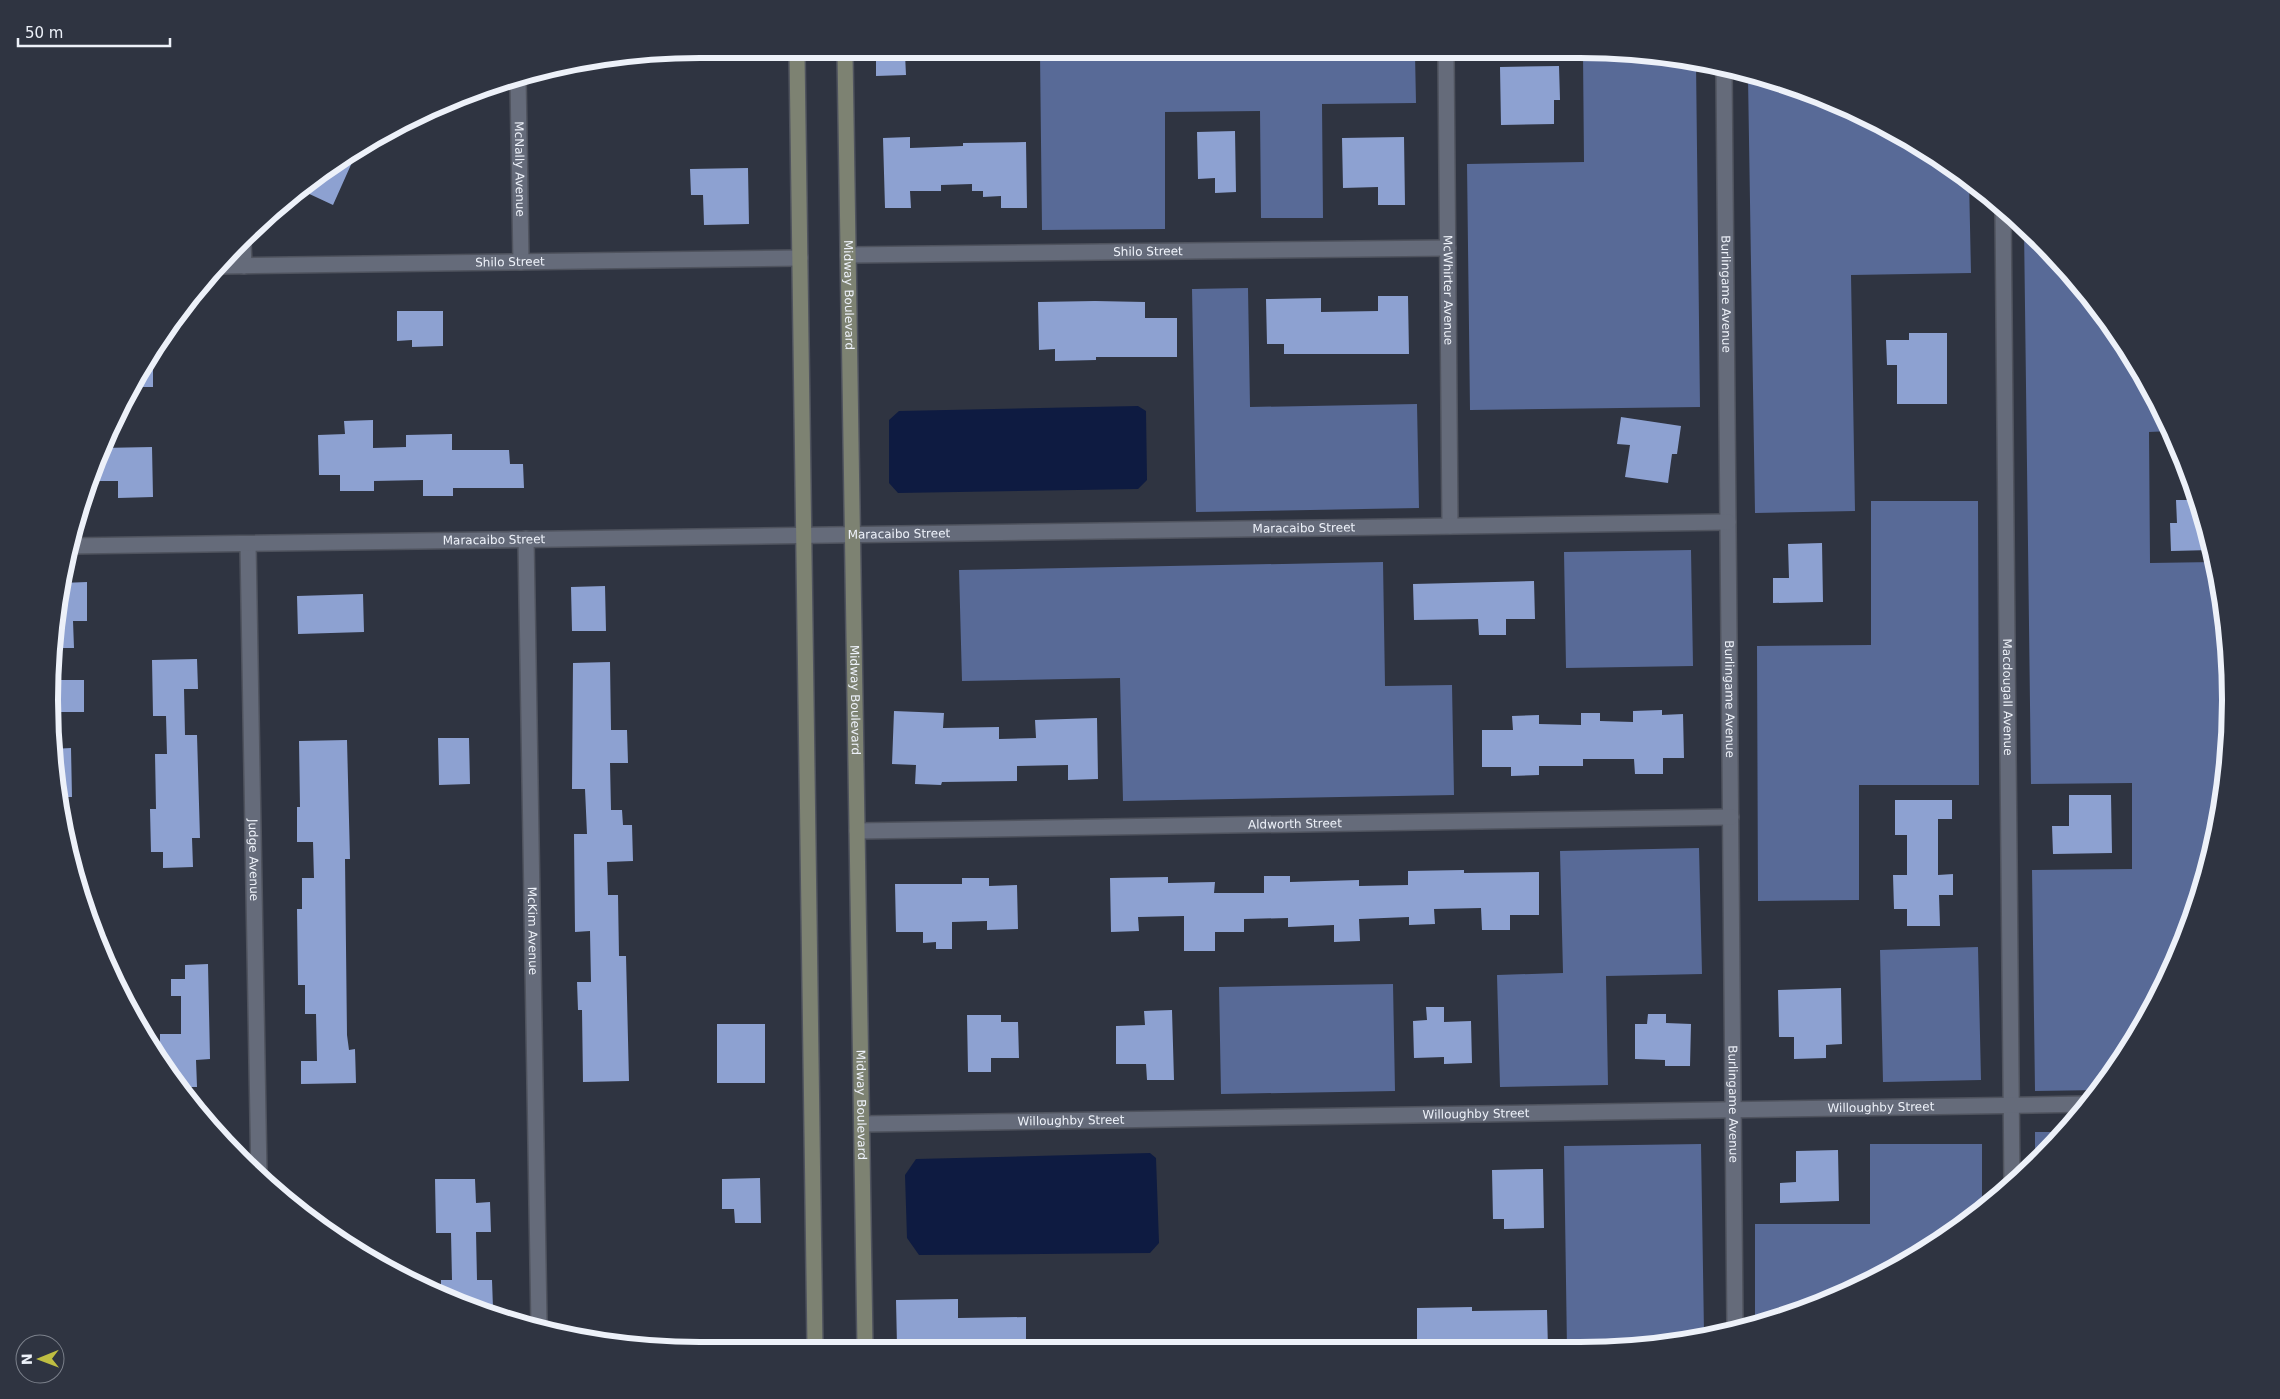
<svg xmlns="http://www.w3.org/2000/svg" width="2280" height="1399" font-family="'DejaVu Sans',sans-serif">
<rect width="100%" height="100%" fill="#2f3441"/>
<!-- forest -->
<path fill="#586a97" d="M1040 54H1415L1416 103 1322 104 1323 218H1261L1260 111 1165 112V229L1042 230Z
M1583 54H1665L1696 62 1700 407 1470 410 1467 164 1584 162Z
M1748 77 1829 98 1969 179 1971 273 1851 275 1855 511 1755 513Z
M2024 227 2070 270 2144 374 2170 431 2149 432 2150 563 2214 562 2226 614 2230 742 2209 868 2164 987 2100 1090 2035 1091 2032 870 2132 869V783L2031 784Z
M1248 288 1250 407 1417 404 1419 508 1196 512 1192 289Z
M1871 501H1978L1979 785H1859V900L1758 901 1757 646 1871 645Z
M1691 550 1693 666 1566 668 1564 552Z
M1383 562 1385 686 1452 685 1454 795 1123 801 1120 678 962 681 959 570Z
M1699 848 1702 974 1606 976 1608 1085 1500 1087 1497 975 1563 973 1560 851Z
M1978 947 1981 1080 1883 1082 1880 950Z
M1393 984 1395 1091 1221 1094 1219 987Z
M2035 1132H2063L2035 1161Z
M1701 1144 1704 1333 1623 1349H1567L1564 1146Z
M1870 1144H1982V1208C1950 1231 1904 1275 1865 1276L1864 1282 1789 1316 1755 1323V1224H1870Z"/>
<!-- water -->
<path fill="#0e1b41" d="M1138 406 1146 411 1147 480 1138 489 898 493 889 483V420L899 411Z
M1150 1153 1156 1158 1159 1243 1150 1253 919 1255 907 1238 905 1175 916 1159Z"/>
<!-- building -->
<path fill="#8da1d1" d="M876 54H905L906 75 876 76Z
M1559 66 1560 100H1554V124L1501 125 1500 67Z
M1235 131 1236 192 1215 193V178L1198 179 1197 132Z
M910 137V148L963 146V143L1026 142 1027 208H1001V196L983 197V191H972V184L941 185V191H910L911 208H885L883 138Z
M1404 137 1405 205H1378V187L1343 188 1342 138Z
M358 149 333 205 303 191 307 181Z
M748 168 749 224 704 225 703 195H691L690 169Z
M1378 296H1408L1409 354H1284V344H1267L1266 299 1321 298V312L1378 311Z
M1095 301 1145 302V318H1177V357H1096V360L1055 361V349L1039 350 1038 302Z
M397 311H443V346L412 347V340L397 341Z
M1909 333H1947V404H1897V365H1887L1886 340H1909Z
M153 352V387H131L138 376Z
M1621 417 1681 426 1677 454H1672L1668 483 1625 477 1630 445 1617 444Z
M373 420V448L406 447V435L452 434V450H509L510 464H523L524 488H453V496H423V480L374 481V491H340V475H319L318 435 345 434 344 421Z
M152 447 153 497 118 498V481H99V453L101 448Z
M2176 500H2199L2211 550 2171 551 2170 523H2177Z
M1822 543 1823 602 1773 603V578H1789L1788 544Z
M1534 581 1535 619H1506V635H1479L1478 619 1414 620 1413 584Z
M87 582V621H73L74 648H52L54 614 62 583Z
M605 586 606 631H572L571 587Z
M363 594 364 632 298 634 297 596Z
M197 659 198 689H184L185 735H197L200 838H192L193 867 163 868V852H151L150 809H156L155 754H167L166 716H153L152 660Z
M610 662 611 730H627L628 763H610L611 810H622L623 825H632L633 861 607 862 608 895H618L619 956H626L629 1081 583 1082 582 1010H578L577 982H591L590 931 575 932 574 834H587L585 789H572L573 663Z
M50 680H84V712H50Z
M1662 710V715L1683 714 1684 758H1663V774H1635L1634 759H1583V766H1539V775L1511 776V767H1482V730H1513L1512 716 1539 715V724L1581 725V713H1600V721L1633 722V711Z
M894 711 944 713 943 728 999 727V739L1036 738 1035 720 1097 718 1098 779 1068 780V765L1017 766V781L942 782 941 785 915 784 916 765 892 764Z
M438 738H469L470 784 439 785Z
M347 740 350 859H345L347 1035 349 1050 355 1049 356 1083 301 1084V1061H317L316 1014H305V985H298L297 909H302V878H314L313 842H297V807H300L299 741Z
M71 748 72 797H57L52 749Z
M2069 795H2111L2112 853 2053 854 2052 826H2069Z
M1895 800H1952V819H1938V875L1953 874V895H1939L1940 926H1907V909H1894L1893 875H1907V835H1895Z
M1464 870V873L1539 872V915H1510V930H1482L1481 908 1434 909 1435 924 1409 925V917L1359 919 1360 941 1334 942V925L1288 927V918L1244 919V932H1215V951H1184V916L1138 917 1139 931 1111 932 1110 878 1168 877V883L1215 882 1214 893H1264V876H1290V882L1359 880V886L1408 885V871Z
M962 878H989V886L1017 885 1018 929 987 930V921L952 922V949H936V942L923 943V932H896L895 884H962Z
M208 964 210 1059 196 1060 197 1087H180L160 1063V1034H181V996H171V979H185V965Z
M1841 988 1842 1044 1826 1045V1058L1794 1059V1037H1779L1778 990Z
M1426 1007H1444V1022L1471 1021 1472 1063 1444 1064V1057L1414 1058 1413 1021 1427 1020Z
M1172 1010 1174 1080H1147L1146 1064H1116V1026L1145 1025 1144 1011Z
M1648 1014H1666V1023L1691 1024 1690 1066H1665V1060L1635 1059V1024H1647Z
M967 1015H1001V1022H1018L1019 1058H991V1072H968Z
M717 1024H765V1083H717Z
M1838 1150 1839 1201 1780 1203V1183L1796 1182V1151Z
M1543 1169 1544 1228 1504 1229V1219H1493L1492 1170Z
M760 1178 761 1223H735L734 1209H722V1179Z
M435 1179H475L476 1203 490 1202 491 1232H476L477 1280H492L493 1308H479L451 1301 441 1295V1280H452L451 1233H436Z
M958 1299V1318L1026 1317V1346H897L896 1300Z
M1472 1307V1311L1547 1310 1548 1349 1417 1348V1308Z"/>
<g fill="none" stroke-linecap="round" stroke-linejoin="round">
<defs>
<g id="street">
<path id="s1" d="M1446 54 1450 526"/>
<path id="s2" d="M1724 70 1735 1327"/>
<path id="s3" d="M518 77 521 262"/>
<path id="s4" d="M2003 208 2012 1186"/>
<path d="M243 243 244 266"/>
<path id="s5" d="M848 255 1448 248"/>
<path id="s6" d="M221 266 800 258"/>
<path id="s7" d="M526 539 539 1325"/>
<path id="s8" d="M248 544 259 1177"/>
<path id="s9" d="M70 546 1728 522"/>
<path id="s10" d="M857 831 1731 817"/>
<path id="s11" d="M862 1124 2088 1104"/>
</g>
<g id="secondary">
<path d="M797 54 815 1346"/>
<path id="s12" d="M845 54 865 1346"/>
</g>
</defs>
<!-- street casing -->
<use href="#street" stroke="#4f535e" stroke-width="18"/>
<!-- secondary casing -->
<use href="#secondary" stroke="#4f535e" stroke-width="18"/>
<!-- street -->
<use href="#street" stroke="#656b7a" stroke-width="15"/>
<!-- secondary -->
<use href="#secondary" stroke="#7d8272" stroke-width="15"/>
</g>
<g text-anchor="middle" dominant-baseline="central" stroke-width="5" stroke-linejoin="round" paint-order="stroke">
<!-- street labels -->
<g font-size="12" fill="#edf1f9" stroke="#2f3441">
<text stroke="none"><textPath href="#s3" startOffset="92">McNally Avenue</textPath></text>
<text stroke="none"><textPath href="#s5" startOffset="300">Shilo Street</textPath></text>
<text stroke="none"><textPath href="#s6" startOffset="289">Shilo Street</textPath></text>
<text stroke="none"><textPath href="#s1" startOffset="236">McWhirter Avenue</textPath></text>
<text stroke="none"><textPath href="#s2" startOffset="224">Burlingame Avenue</textPath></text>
<text stroke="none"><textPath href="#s12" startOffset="241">Midway Boulevard</textPath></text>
<text stroke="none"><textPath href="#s9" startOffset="1234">Maracaibo Street</textPath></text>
<text stroke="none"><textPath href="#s9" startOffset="829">Maracaibo Street</textPath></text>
<text stroke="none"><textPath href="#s9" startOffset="424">Maracaibo Street</textPath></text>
<text stroke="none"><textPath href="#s4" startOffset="489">Macdougall Avenue</textPath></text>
<text stroke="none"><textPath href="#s2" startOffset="629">Burlingame Avenue</textPath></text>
<text stroke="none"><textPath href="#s12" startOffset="646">Midway Boulevard</textPath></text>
<text stroke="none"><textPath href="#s10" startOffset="438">Aldworth Street</textPath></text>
<text stroke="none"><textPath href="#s8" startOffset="316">Judge Avenue</textPath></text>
<text stroke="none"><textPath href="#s7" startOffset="392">McKim Avenue</textPath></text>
<text stroke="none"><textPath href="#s2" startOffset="1034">Burlingame Avenue</textPath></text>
<text stroke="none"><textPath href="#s12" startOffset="1051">Midway Boulevard</textPath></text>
<text stroke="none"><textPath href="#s11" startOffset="1019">Willoughby Street</textPath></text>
<text stroke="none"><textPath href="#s11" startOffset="614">Willoughby Street</textPath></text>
<text stroke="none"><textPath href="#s11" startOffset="209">Willoughby Street</textPath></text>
</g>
</g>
<!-- crop -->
<path d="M0 0H2280V1399H0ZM700 58H1580A642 642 0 0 1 2222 700V700A642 642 0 0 1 1580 1342H700A642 642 0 0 1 58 700V700A642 642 0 0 1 700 58Z" fill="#2f3441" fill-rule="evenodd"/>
<path fill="none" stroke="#edf1f9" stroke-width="6" d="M700 58H1580A642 642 0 0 1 2222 700V700A642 642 0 0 1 1580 1342H700A642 642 0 0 1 58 700V700A642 642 0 0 1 700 58Z"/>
<!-- north arrow -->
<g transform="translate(40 1359) rotate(269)"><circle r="24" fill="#2f3441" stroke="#7b808b"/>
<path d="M0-4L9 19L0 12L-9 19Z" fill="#bfbe42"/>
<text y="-8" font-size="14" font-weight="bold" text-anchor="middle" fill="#edf1f9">N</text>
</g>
<!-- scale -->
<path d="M18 38v8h152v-8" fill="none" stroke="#edf1f9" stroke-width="2.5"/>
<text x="25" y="38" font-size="15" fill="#edf1f9" stroke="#2f3441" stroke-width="4" paint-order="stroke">50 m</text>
</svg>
